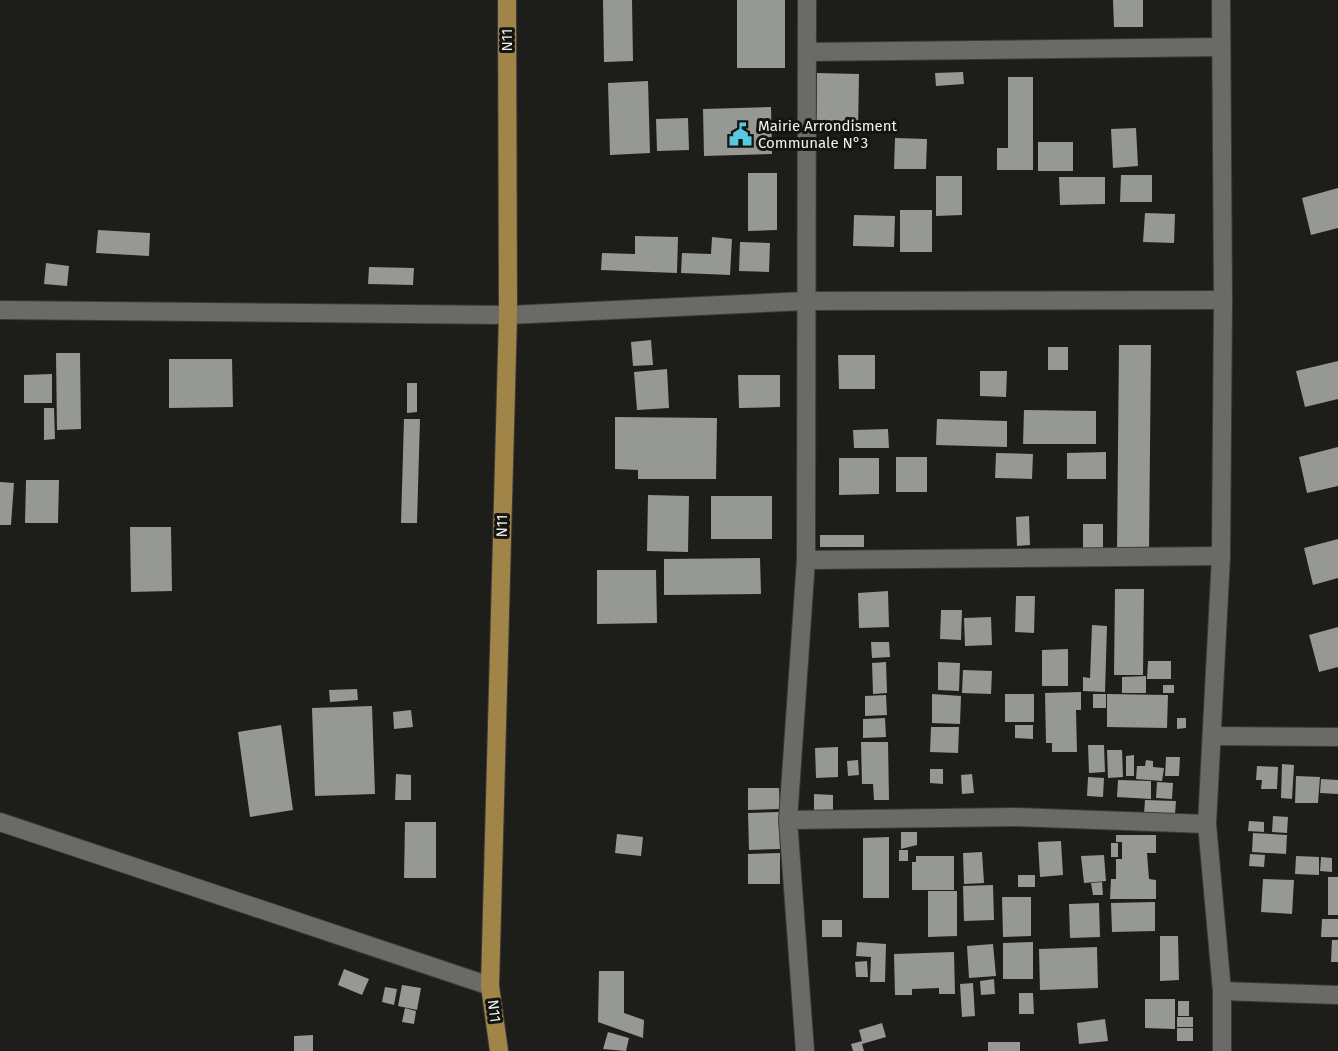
<svg xmlns="http://www.w3.org/2000/svg" width="1338" height="1051" font-family="'Fira Sans',sans-serif">
<rect width="100%" height="100%" fill="#1d1d1a"/>
<!-- building -->
<path fill="#969894" d="M603 0H632L633 61 604 62Z
M737 0H785V68H737Z
M1113 0H1143V27H1114Z
M963 72 964 84 936 86 935 73Z
M817 73 859 74 858 130 816 129Z
M1008 77H1033V170H997V148H1008Z
M648 81 650 153 610 155 608 83Z
M771 107 772 154 704 156 703 109Z
M688 118 689 150 657 151 656 119Z
M1136 128 1138 166 1113 168 1111 129Z
M895 138 927 139 926 169H894Z
M1038 142H1073V171H1038Z
M748 173H777V230L748 231Z
M1121 175H1152V202H1120Z
M936 176H962V215L936 216Z
M1059 177H1105V204L1060 205Z
M1338 188V228L1311 235 1302 198Z
M900 210H932V252H900Z
M1145 213 1175 214 1174 243 1143 242Z
M854 215 895 216 894 247 853 246Z
M98 230 150 233 149 256 96 253Z
M635 236 678 237 677 273 601 270 602 253 635 254Z
M712 237 732 239 730 275 681 273 682 253 711 254Z
M740 242 770 243 769 272 739 271Z
M46 263 69 266 67 286 44 284Z
M369 267 414 268 413 285 368 284Z
M651 340 653 365 633 366 631 342Z
M1119 345H1151L1149 551H1117Z
M1048 347H1068V370H1048Z
M56 353H80L81 429 57 430Z
M838 355H875V389H839Z
M169 359H232L233 407 169 408Z
M1338 361V399L1305 407 1296 371Z
M667 369 669 408 637 410 634 372Z
M980 371H1007L1006 397 980 396Z
M52 374V403H24V375Z
M738 375H780V407L739 408Z
M407 383H417V412L407 413Z
M44 408H54L55 439 44 440Z
M1024 410 1096 411V444H1023Z
M615 417 717 418 716 479H638V470L615 469Z
M404 419H420L417 523H401Z
M937 419 1007 421V447L936 445Z
M888 429 889 448H854L853 430Z
M1338 447V486L1307 493 1299 457Z
M1106 452V479H1067V453Z
M996 453 1033 454 1032 479 995 478Z
M896 457H927V492H896Z
M839 458H879V494L839 495Z
M26 480H59L58 523H25Z
M0 482 14 483 11 525H0Z
M648 495 689 496 688 552 647 551Z
M711 496H772V539H711Z
M1029 516 1030 545 1017 546 1016 517Z
M1083 524H1103V550H1083Z
M130 527H171L172 591 131 592Z
M820 535H864V547H820Z
M1338 539V578L1313 585 1304 548Z
M760 558 761 594 664 595V559Z
M597 570H656L657 623 597 624Z
M1115 589H1144L1143 675H1114Z
M888 591 889 627 859 628 858 593Z
M1016 596H1035L1034 633 1015 632Z
M941 610H962L961 640 940 639Z
M991 617 992 645 965 646 964 618Z
M1092 625 1107 626 1105 692 1083 691V677L1090 678Z
M1338 627V667L1319 672 1309 635Z
M871 642H889L890 657 872 658Z
M1068 649V686H1042V650Z
M1148 661H1171V679H1147Z
M886 662 887 693 873 694 872 663Z
M938 662 960 663 959 691 938 690Z
M963 670 992 671 991 694 962 693Z
M1146 676V693H1122V677Z
M1163 685H1174V693H1163Z
M357 689 358 700 330 702 329 690Z
M1081 692V710H1076L1077 752H1052V743H1046L1045 693Z
M932 694 961 696 960 724 932 723Z
M1005 694H1034V722H1005Z
M1093 694H1106V708H1093Z
M1107 694 1168 695 1167 728 1107 727Z
M886 695 887 715 865 716V696Z
M372 706 375 794 315 796 312 708Z
M411 710 413 727 394 729 393 712Z
M885 718 886 737 863 738V719Z
M1177 718H1186V728L1177 729Z
M281 725 293 810 250 817 238 732Z
M1015 725H1033V739L1015 738Z
M931 727H959L958 753 930 752Z
M861 742H888L889 800H874L873 784H862Z
M1088 745H1104L1105 772 1089 773Z
M838 747V777L816 778 815 748Z
M1107 750H1122L1123 777 1108 778Z
M1134 755V776H1126V756Z
M1166 757H1180L1179 776H1165Z
M858 760 859 775 848 776 847 761Z
M1146 760 1153 761V767L1164 768 1162 781 1136 779 1137 766H1145Z
M1282 764 1294 765 1292 799 1281 798Z
M1257 766 1278 767 1277 789H1261L1262 780H1256Z
M930 769H943V784L930 783Z
M396 774 411 775V800H395Z
M972 774 974 793 962 794 961 775Z
M1296 776 1320 777 1318 803H1295Z
M1088 777 1104 778 1103 797 1087 796Z
M1321 779 1338 780V794L1320 793Z
M1118 780 1151 781V799L1117 797Z
M1157 782 1173 783 1172 799 1156 798Z
M748 788H779L780 809 748 810Z
M814 794 833 795V813H814Z
M1145 800 1176 801 1175 814H1144Z
M779 812 780 849 749 850 748 813Z
M1273 816 1288 817 1287 833 1272 832Z
M1249 821 1264 822V832L1248 831Z
M405 822H436V878H404Z
M901 832H917V845L901 849Z
M1253 833 1287 835 1286 854 1252 852Z
M617 834 643 837 641 856 615 853Z
M1116 835H1156V853H1147L1149 879 1156 880V899H1110L1111 879H1116V859H1122V842H1116Z
M889 837V898H863V838Z
M1061 841 1063 875 1040 877 1038 842Z
M1111 843H1118V857H1111Z
M899 850H908V861H899Z
M982 852 984 883 964 884 963 853Z
M780 853V884H748V854Z
M1250 854 1265 855 1264 867 1249 866Z
M1104 855 1106 881 1084 883 1081 856Z
M916 856H954V890H912V862H916Z
M1296 856 1319 857V875L1295 874Z
M1321 857 1332 858V872L1320 871Z
M1018 875H1035V887H1018Z
M1328 877H1338V915H1328Z
M1263 879 1294 880 1292 914 1261 912Z
M1102 882 1103 895H1093L1091 883Z
M993 885 994 920 964 921 963 886Z
M928 891H957V936L928 937Z
M1002 897H1031V936L1003 937Z
M1155 902V931L1112 932 1111 903Z
M1099 903 1100 937 1070 938 1069 904Z
M1322 919H1338V937H1321Z
M822 920H842V937H822Z
M1160 936H1178L1179 980 1160 981Z
M1332 940H1338V962H1331Z
M857 942 886 944 885 982H870L871 957 856 956Z
M1033 942V979H1003V943Z
M993 944 996 976 969 978 967 946Z
M1097 947 1098 988 1040 990 1039 949Z
M954 952 955 994H939V988L912 989V995H895L894 954Z
M867 961 868 977H856L855 962Z
M344 969 369 979 362 995 338 985Z
M599 971H624V1013L644 1020 643 1038 598 1022Z
M994 979 995 994 981 995 980 981Z
M973 983 975 1016 962 1017 960 984Z
M402 985 421 988 417 1010 398 1006Z
M385 987 397 989 394 1005 382 1002Z
M1019 993H1033L1034 1014H1019Z
M1145 999H1175V1029L1145 1028Z
M1178 1001H1189V1016H1178Z
M405 1008 416 1011 414 1024 402 1022Z
M1177 1017H1193V1027H1177Z
M1105 1019 1108 1041 1079 1044 1077 1023Z
M882 1023 886 1037 862 1044 864 1051H853L851 1044 862 1041 859 1030Z
M1177 1028H1193V1041H1177Z
M608 1032 629 1038 626 1051 603 1049Z
M313 1035V1051H294V1036Z
M988 1042H1020V1051H988Z"/>
<g fill="none" stroke-linecap="round" stroke-linejoin="round">
<defs>
<path id="street" d="M807 52 1221 47
M0 310 508 315 806 301 1223 300
M806 560 1221 556
M1212 736 1338 737
M788 820 1016 817 1207 824
M0 822 490 986
M1222 991 1338 995
M805 1051 788 820 806 560 807 0"/>
<path id="secondary" d="M1221 0 1223 300 1221 556 1207 824 1222 991V1051"/>
<path id="primary" d="M499 1051 490 986 508 315 507 0"/>
</defs>
<!-- street casing -->
<use href="#street" stroke="#3b3a38" stroke-width="20"/>
<!-- secondary casing -->
<use href="#secondary" stroke="#3b3a38" stroke-width="20"/>
<!-- primary casing -->
<use href="#primary" stroke="#3b3a38" stroke-width="20"/>
<!-- street -->
<use href="#street" stroke="#6a6a66" stroke-width="18"/>
<!-- secondary -->
<use href="#secondary" stroke="#6a6a66" stroke-width="18"/>
<!-- primary -->
<use href="#primary" stroke="#a18448" stroke-width="18"/>
</g>
<!-- icons -->
<defs>
<symbol id="civic-bare" viewBox="-9 -9 18 18"><path d="M-.6-6.5H3V-4.5H.6V-3L4-1V1h2V6H-6V1h2V-1L-.6-3ZM-1.2 2.5V6h2.4V2.5Z" fill="#58c9e3" stroke="#141411" stroke-width="2.5" paint-order="stroke"/></symbol>
</defs>
<g fill-rule="evenodd">
<use href="#civic-bare" x="724" y="118" width="33" height="33"/>
</g>
<g text-anchor="middle" dominant-baseline="central" stroke-width="6" stroke-linejoin="round" paint-order="stroke">
<!-- street labels -->
<g font-size="15" fill="#f0f0ee" stroke="#141411">
<text transform="translate(507 40) rotate(-90)">N11</text>
<text transform="translate(502 526) rotate(-89)">N11</text>
<text transform="translate(494 1011) rotate(83)">N11</text>
</g>
<!-- poi labels -->
<g font-size="15" fill="#f0f0ee" stroke="#141411" text-anchor="start">
<text x="758" y="126">Mairie Arrondisment<tspan x="758" dy="17">Communale N°3</tspan></text>
</g>
</g>
</svg>
